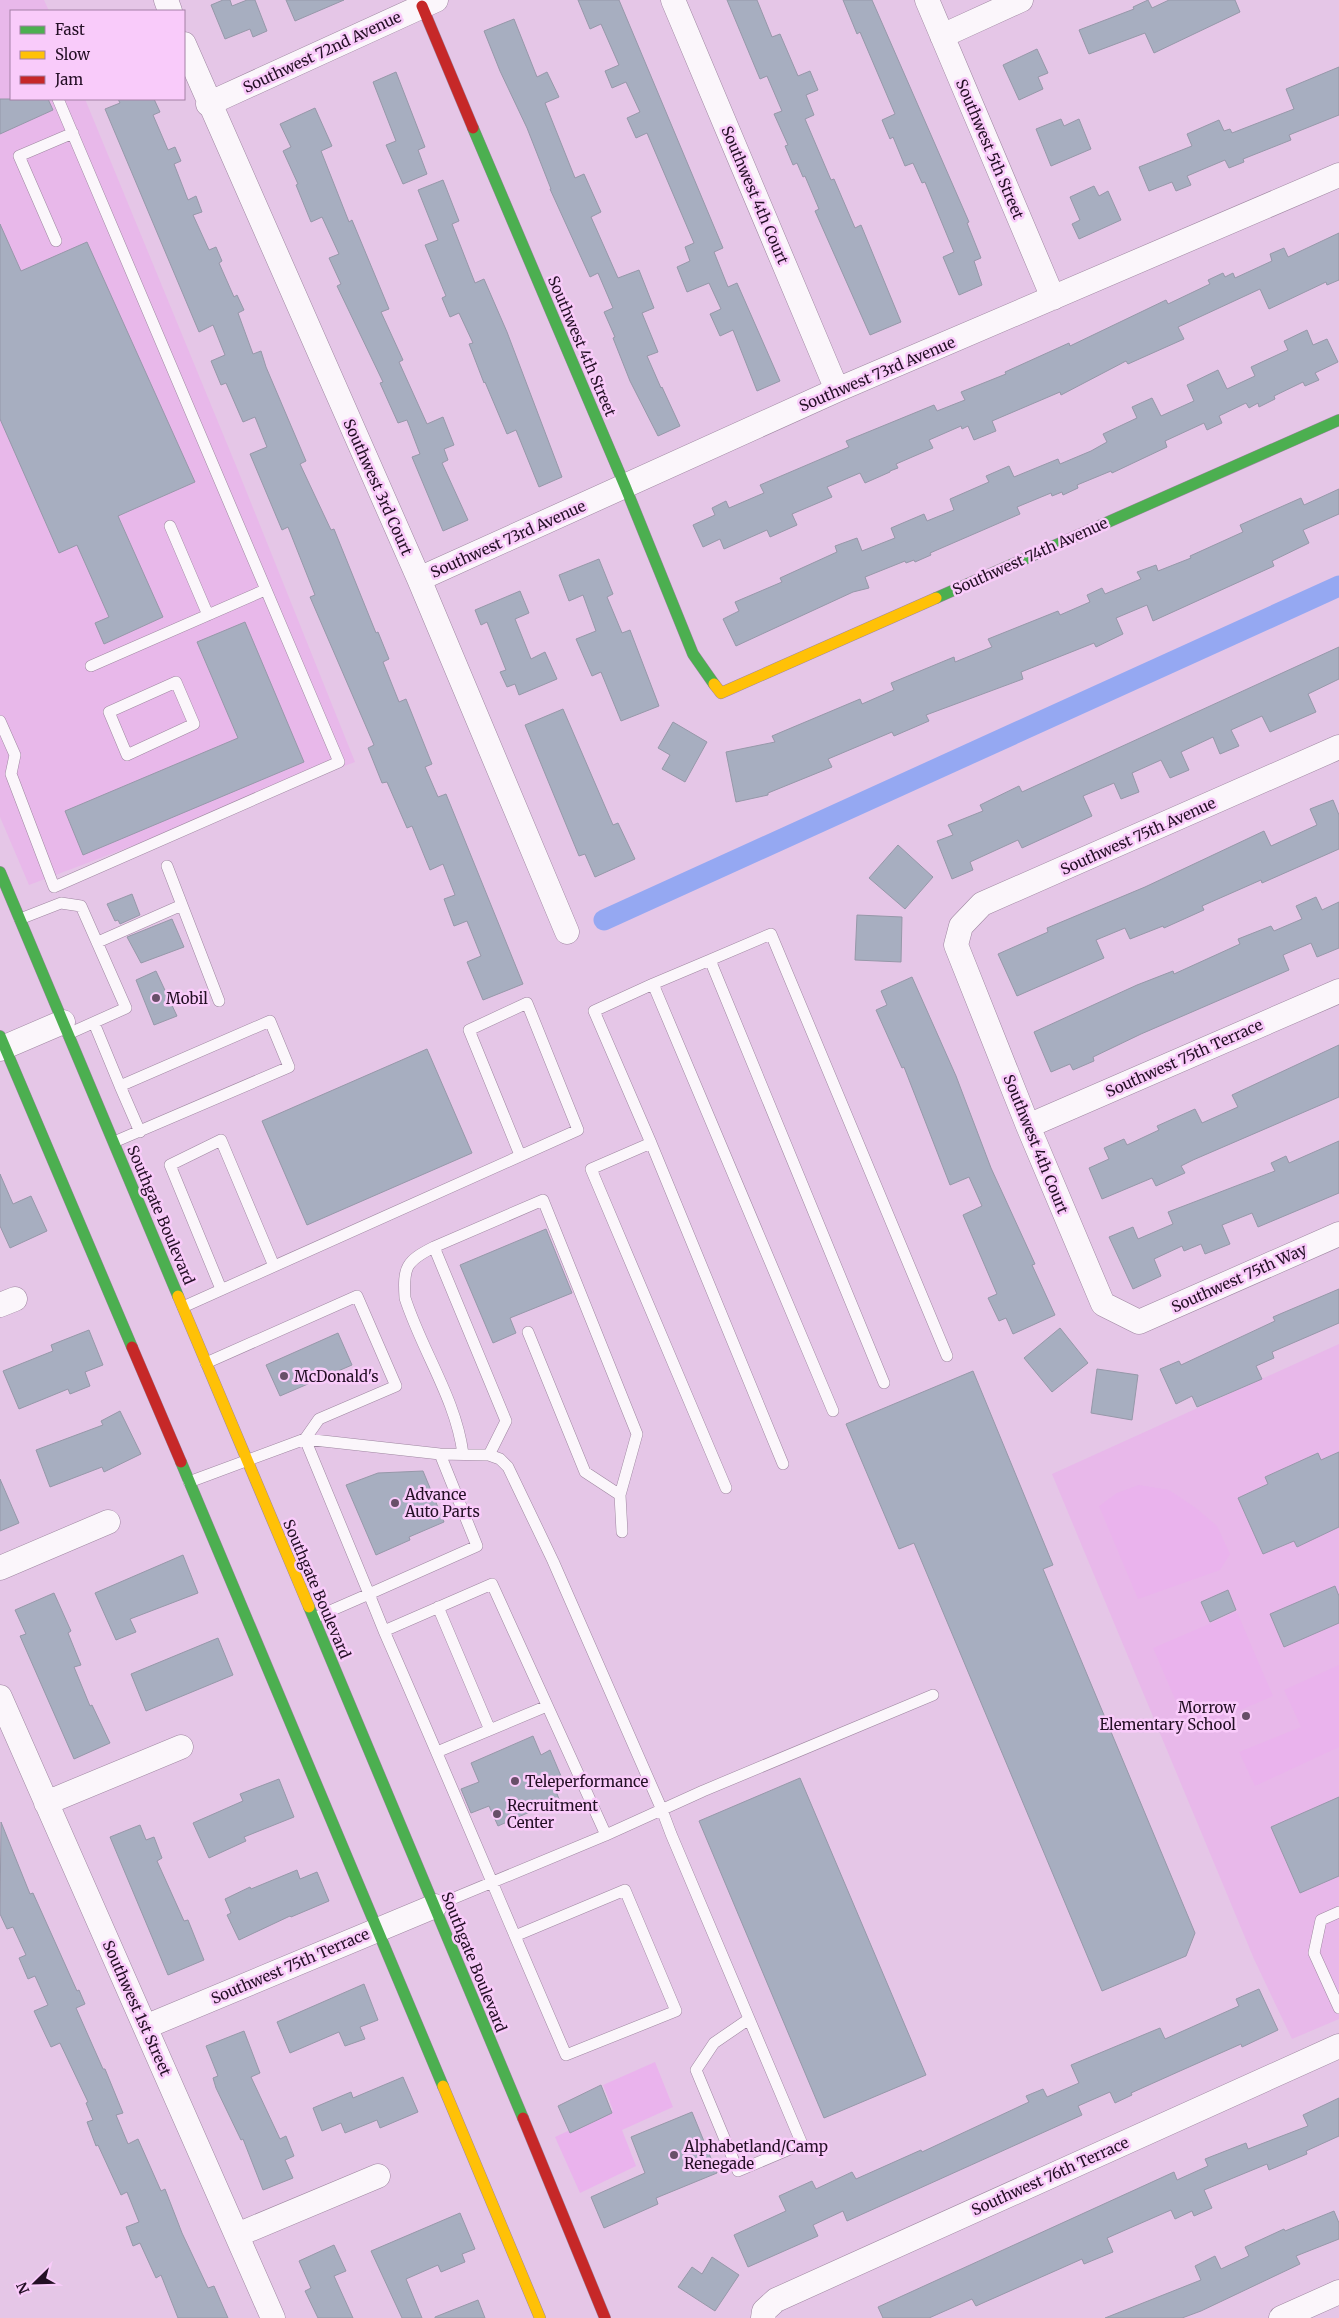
<svg xmlns="http://www.w3.org/2000/svg" width="1339" height="2318" font-family="Merriweather,serif">
<rect width="100%" height="100%" fill="#e5c6e7"/>
<!-- built -->
<path fill="#e8b8ea" d="M0 0H44L49 11H11V99H85L237 468 355 762 29 885 0 817Z
M1339 1344V2019L1292 2039 1254 1959 1052 1474Z"/>
<!-- green -->
<path fill="#eab3ed" d="M1139 1485 1169 1490 1196 1508 1217 1526 1230 1554 1220 1570 1138 1599 1099 1506 1117 1493Z
M1237 1612 1273 1696 1189 1732 1153 1648Z
M1339 1665V1747L1255 1786 1239 1752 1301 1727 1284 1690Z
M655 2062 673 2107 622 2130 636 2166 580 2193 555 2137 613 2110 603 2085Z"/>
<g fill="none" stroke-linecap="round" stroke-linejoin="round">
<!-- canal -->
<path stroke="#95a8f2" stroke-width="21" d="M604 920 1339 586"/>
</g>
<!-- building -->
<path fill="#a7aec0" stroke="#9698a9" d="M223 0H230L232 6 247 0H255L267 31 253 37 250 29 225 39 211 5Z
M286 0H344L295 21Z
M578 0H619L723 248 714 252 728 287 737 283 780 381 757 391 733 330 720 336 710 314 721 309 709 283 687 292 677 267 690 261 685 247 694 243 647 133 636 138 627 118 640 112 626 82 612 88 605 71 619 65 601 24 590 29Z
M727 0H757L772 37 780 34 798 76 810 71 818 90 806 95 814 115 805 119 831 180 834 179 855 228 861 225 901 322 870 335 815 211 819 209 805 176 803 177 797 163 793 165 785 146 788 145 774 114 782 111 767 76 760 79Z
M843 0H872L969 222 967 223 981 258 974 261 982 285 959 295 943 257 954 252 925 182 922 183 913 163 905 166 893 137 890 139 882 120 895 114 860 32 857 34Z
M1148 0 1152 8 1169 0H1235L1240 12 1154 53 1145 33 1089 54 1079 30 1134 9 1133 7Z
M514 19 537 77 547 72 559 97 545 103 575 178 584 174 601 212 591 217 618 278 639 270 654 308 642 313 658 352 647 356 661 388 662 387 680 426 658 436 630 381 613 338 615 337 604 312 613 308 598 273 590 277 550 189H551L527 128 500 71 484 31Z
M1037 49 1048 73 1038 77 1043 89 1019 100 1003 65Z
M1339 67V115L1289 135 1291 140 1243 159 1244 162 1229 168 1225 160 1187 176 1191 185 1176 191 1172 182 1149 191 1139 167 1192 146 1187 134 1219 120 1224 131 1230 129 1232 133 1294 109 1286 89Z
M396 72 425 147 418 150 427 174 403 184 386 145 396 141 373 82Z
M0 99H48L53 110 0 134Z
M118 99H154L160 112 153 115 168 150 175 147 181 161 174 164 188 200 196 196 202 212 193 215 209 250 216 247 222 261 219 263 234 297 237 295 244 310 238 313 253 354 261 351 266 367 306 461 300 464 331 530 334 529 376 633 378 632 389 659 383 662 399 702 406 699 432 764 425 767 438 797 446 794 523 984 483 1000 467 962 481 956 467 921 454 926 444 899 455 895 443 864 430 870 412 826 407 828 387 782 382 783 368 748 374 745 310 597 315 595 288 527 282 530 250 454 267 447 255 417 243 422 226 383 221 385 211 361 225 355 213 325 199 332 105 109 120 103Z
M315 108 332 146 321 151 349 222 352 220 389 309 381 312 403 360 399 362 427 424 443 417 454 445 444 449 448 460 442 463 468 520 443 531 412 457 420 454 407 420 398 423 380 383 383 382 337 286 341 284 329 258 339 254 322 217 311 222 296 185 298 184 283 151 291 147 280 124Z
M1061 119 1064 126 1079 119 1091 149 1051 166 1036 129Z
M443 180 459 221 452 224 475 283 484 279 507 332 562 477 539 487 516 430 507 434 485 382 484 383 469 344 473 343 459 313 450 317 442 298 446 296 425 245 438 240 418 190Z
M1094 186 1099 196 1108 191 1121 220 1079 239 1072 224 1080 220 1070 197Z
M0 224 21 271 87 242 195 482 118 516 163 617 104 644 95 623 109 617 77 545 59 553 0 419Z
M1339 233V280L1327 285 1326 282 1269 309 1260 289 1178 327 1184 339 1128 364 1126 361 1061 395 1060 392 992 421 996 431 974 440 968 426 962 429 961 426 929 440 933 448 896 464 898 468 890 471V472L865 483 860 473 827 487 832 497 792 514 797 525 770 537 767 530 724 549 720 539 703 547 693 525 715 515 712 508 726 501 729 508 764 493 760 485 849 447 846 441 934 405 937 411 965 400 961 392 1006 374 1005 372 1069 343 1070 346 1166 300 1168 304 1210 284 1208 280 1223 273 1225 277 1233 273 1235 278 1272 261 1270 254 1284 248 1288 257Z
M1307 330 1313 345 1327 339 1338 362 1315 373 1319 380 1305 386 1303 382 1274 396 1275 399 1259 407 1258 403 1249 408 1246 403 1219 416 1222 423 1207 430 1204 423 1165 441 1167 447 1112 473 1111 471 1077 485 1078 488 1063 495 1062 492 1052 496 1051 493 1017 507 1020 514 930 553 931 555 915 562 914 560 906 563 905 561 865 577 869 588 853 592 736 646 723 619 739 611 735 602 782 582 780 578 837 552 835 546 857 538 862 551 895 538 891 528 924 514 927 521 954 510 950 499 989 482 986 476 1009 466 1014 477 1058 459 1060 464 1091 451 1107 442 1103 434 1137 418 1132 407 1152 398 1161 416 1194 401 1187 385 1218 370 1227 389 1255 376 1251 367 1288 350 1284 341Z
M1339 489V514L1303 530 1309 543 1272 561 1274 566 1153 621 1147 605 1116 618 1123 634 1096 647 1094 643 1021 672 1023 679 926 715 929 721 894 736 892 732 828 759 832 767 768 793V795L736 802 726 752 775 742 772 736 860 699 862 704 894 690 891 683 954 657 955 662 992 647 988 639 1058 611 1060 615 1090 602 1087 595 1102 588 1105 594 1141 579 1137 572 1156 565 1158 571 1191 558 1190 556 1243 532 1240 525 1301 498 1304 505Z
M599 559 613 594 607 597 622 633 630 630 659 706 621 721 601 672 592 676 576 639 596 631 583 595 569 601 559 575Z
M520 591 529 613 515 619 531 659 545 652 557 679 519 695 515 684 507 687 500 672 506 670 487 622 481 625 475 610Z
M245 622 304 762 83 855 65 811 238 738 197 642Z
M1339 647V679L1308 694 1316 712 1270 732 1262 716 1231 730 1239 746 1220 754 1213 737 1181 752 1189 770 1170 778 1161 760 1132 773 1139 792 1121 799 1114 783 1083 796 1092 816 1022 848 1018 840 970 862 973 870 952 879 937 841 953 835 948 825 983 811 980 805 1019 786 1022 792Z
M563 709 613 825 618 823 635 859 595 877 585 854 579 856 525 725Z
M673 722 707 742 685 782 662 769 670 755 658 748Z
M1333 800 1339 815V849L1262 883 1261 880 1202 906 1204 910 1164 928 1163 926 1130 939 1125 928 1096 940 1104 958 1017 996 998 954 1048 932 1047 928 1145 887 1264 831 1271 846 1317 825 1310 809Z
M898 845 933 877 905 909 869 878Z
M132 894 140 915 120 924 118 920 115 921 107 904Z
M1316 897 1322 910 1339 902V948L1317 957 1311 943 1283 955 1289 970 1141 1034 1093 1057 1094 1061 1073 1070 1070 1064 1051 1072 1034 1032 1137 985 1173 971 1174 974 1240 944 1238 939 1271 926 1274 931 1302 919 1296 906Z
M857 915 902 917 901 962 855 960Z
M172 919 184 947 141 963 127 937Z
M156 971 177 1016 154 1025 136 980Z
M912 977 956 1076 991 1168 1035 1264 1032 1265 1055 1315 1013 1334 1006 1318 999 1321 988 1298 997 1294 963 1215 982 1206 969 1177 950 1185 904 1067 902 1068 876 1010 887 1005 881 991Z
M1339 1045V1097L1193 1160 1181 1166 1185 1173 1156 1186 1152 1178 1102 1199 1089 1168 1109 1159 1104 1148 1124 1139 1127 1145 1159 1130 1157 1126 1195 1109 1202 1123 1238 1107 1232 1095Z
M427 1049 472 1153 307 1225 262 1121Z
M1339 1141V1193L1258 1227 1252 1213 1222 1225 1230 1244 1205 1254 1201 1244 1184 1251 1182 1246 1154 1259 1161 1276 1133 1289 1109 1237 1133 1227 1138 1239 1173 1224 1168 1212 1275 1171 1271 1163 1286 1156 1289 1163Z
M0 1174 13 1204 31 1196 47 1231 10 1248 0 1226Z
M546 1229 572 1293 510 1318 516 1333 493 1343 460 1265Z
M1339 1289V1323L1272 1352 1274 1358 1256 1366 1262 1379 1197 1407 1192 1396 1176 1404 1160 1369 1179 1361 1181 1365 1275 1321 1273 1317Z
M1060 1328 1088 1363 1052 1392 1024 1358Z
M89 1330 103 1365 85 1372 90 1386 70 1394 68 1389 19 1409 3 1371 53 1351 51 1345Z
M338 1333 352 1365 280 1396 266 1365Z
M1097 1369 1138 1375 1132 1420 1091 1413Z
M973 1371 1053 1565 1043 1569 1195 1933 1186 1956 1102 1991 914 1543 899 1549 846 1424Z
M120 1411 141 1454 104 1472 102 1467 50 1487 36 1450 103 1425 101 1421Z
M1339 1452V1527L1297 1547 1294 1541 1263 1554 1238 1498 1268 1484 1265 1477 1318 1453 1321 1460Z
M423 1471 444 1522 409 1537 410 1540 376 1555 346 1485 378 1473Z
M0 1479 19 1523 0 1531Z
M183 1555 198 1593 130 1619 136 1632 116 1640 95 1593Z
M1335 1586 1339 1596V1623L1284 1647 1270 1614Z
M1228 1590 1236 1610 1210 1622 1201 1602Z
M54 1593 71 1631 68 1633 81 1665 74 1667 90 1706 92 1705 110 1743 74 1759 20 1636 26 1634 15 1610Z
M218 1638 233 1675 146 1711 131 1674Z
M533 1736 541 1755 550 1750 561 1776 552 1781 559 1799 498 1826 489 1806 471 1813 461 1789 479 1782 471 1763Z
M800 1778 926 2075 824 2118 699 1821Z
M279 1779 294 1817 244 1837 246 1841 209 1858 193 1823 243 1801 240 1794Z
M1339 1797V1876L1300 1893 1271 1827Z
M1 1822 30 1894 33 1893 77 1991 79 1990 85 2004 76 2008 103 2069H105L123 2113 116 2115 128 2144 138 2139 161 2191 165 2189 182 2233 208 2288 214 2286 228 2318H178L161 2275 156 2278 140 2243 133 2246 126 2227 139 2222 127 2192 121 2195 98 2145 96 2146 87 2122 93 2120 86 2103 88 2102 60 2043 51 2047 34 2011 48 2005 35 1976 28 1979 19 1958 26 1955 13 1927 7 1929 0 1914Z
M140 1825 146 1840 154 1837 162 1858 157 1861 184 1921 188 1920 204 1960 168 1975 110 1837Z
M297 1870 300 1879 317 1872 329 1901 291 1917 290 1916 239 1940 227 1915 231 1913 225 1899 250 1887 251 1889Z
M364 1984 378 2020 360 2027 365 2039 345 2046 339 2032 290 2053 277 2022Z
M1259 1989 1278 2030 1242 2047 1241 2044 1180 2071 1131 2093 1132 2095 1115 2103 1110 2092 1078 2106 1082 2115 847 2221 843 2211 813 2225 818 2236 748 2267 734 2235 786 2211 779 2196 812 2181 816 2189 852 2172 856 2179 921 2150 922 2152 1029 2102 1026 2096 1043 2089 1047 2097 1079 2083 1071 2065 1160 2028 1165 2039 1239 2006 1236 1999Z
M244 2031 260 2073 251 2077 280 2139 286 2136 294 2156 285 2160 293 2178 263 2190 243 2139 241 2140 216 2088 213 2078 218 2076 206 2046Z
M403 2077 418 2112 380 2128 377 2120 345 2133 341 2123 322 2131 313 2108 351 2092 353 2098Z
M601 2085 612 2113 570 2133 558 2106Z
M1339 2098V2136L1306 2151 1307 2154 1269 2170 1267 2164 1204 2190 1212 2208 1194 2216 1192 2211 1175 2219 1171 2210 1107 2238 1113 2252 1084 2264 1082 2259 976 2306 972 2299 929 2318H883L878 2307 1174 2172 1177 2180 1208 2166 1205 2159 1246 2143 1248 2149 1308 2126 1303 2115Z
M692 2112 717 2173 656 2198 658 2204 604 2228 591 2197 645 2173 631 2137Z
M1334 2211 1339 2223V2239L1296 2256 1300 2264 1201 2311 1182 2318H1105L1201 2280 1195 2266 1215 2256 1221 2269 1249 2256 1245 2247 1284 2229 1285 2231Z
M460 2213 475 2249 462 2254 465 2262 441 2272 438 2265 406 2279 422 2318H402L371 2251Z
M334 2245 346 2271 334 2276 353 2318H318L305 2291 311 2288 299 2261Z
M712 2257 739 2275 715 2311 678 2287 692 2267 702 2274Z
M478 2300 485 2318H435V2317Z"/>
<g fill="none" stroke-linecap="round" stroke-linejoin="round">
<defs>
<path id="lane" d="M56 241 19 156 73 133
M170 526 208 615
M91 666 265 590
M176 682 194 724 127 755 109 712Z
M0 721 15 755 11 774 54 887 339 762 58 99
M167 866 182 905
M20 919 61 903 81 906 126 1008 68 1034
M98 942 182 905 219 1001
M710 960 771 934 947 1356
M653 984 710 960 884 1383
M94 1023 120 1086 270 1021 289 1067 114 1142
M120 1086 140 1132
M651 1143 783 1464
M434 1247C406 1261 403 1267 405 1298 422 1351 456 1399 463 1454
M221 1289 170 1165 221 1140 274 1266
M183 1307 578 1130 527 1003 469 1030 520 1155
M528 1332 585 1472 620 1495
M206 1363 357 1296 396 1386 319 1419 305 1439 369 1594 314 1618
M489 1455 506 1421 434 1247 543 1200 637 1434 620 1495 622 1532
M189 1482 305 1439 440 1454 489 1455 500 1459 508 1467 553 1561 662 1810 671 1834 802 2144 738 2171 696 2070 714 2043 749 2019
M726 1488 591 1169 651 1143 594 1011 653 984 833 1411
M438 1607 490 1730
M384 1631 369 1594 477 1546 440 1454
M437 1752 547 1706
M435 1906 606 1835 703 1791 933 1695
M1339 1912 1321 1920 1314 1953 1339 2008
M515 1936 625 1890 676 2011 566 2055C505 1914 446 1772 384 1631L492 1584 606 1835"/>
<path id="street" d="M166 0 170 11
M673 0 837 390
M927 0 1053 298
M942 36 1021 0
M184 44 419 579 567 932
M208 104 436 0
M419 579 837 390 1339 175
M1339 747 982 904 961 926 956 945 1028 1126 1103 1304 1139 1322 1339 1234
M0 1049 63 1022
M1028 1126 1339 991
M0 1305 15 1299
M0 1568 108 1522
M0 1697 273 2318
M46 1803 181 1747
M145 2027 435 1906
M237 2235 378 2176
M763 2318 764 2311 776 2300 1339 2046
M1281 2318 1339 2292"/>
<path id="fast" d="M473 128 625 486 693 654 714 684
M936 598 1339 420
M0 872 178 1296
M0 1036 132 1347
M181 1462 443 2086
M309 1607 523 2118"/>
<path id="slow" d="M714 684 721 693 936 598
M178 1296 309 1607
M443 2086 540 2318"/>
<path id="jam" d="M422 6 473 128
M132 1347 181 1462
M523 2118 605 2318"/>
</defs>
<!-- lane casing -->
<use href="#lane" stroke="#9e86a0" stroke-width="12"/>
<!-- street casing -->
<use href="#street" stroke="#9e86a0" stroke-width="25"/>
<!-- fast casing -->
<use href="#fast" stroke="#9e86a0" stroke-width="12"/>
<!-- slow casing -->
<use href="#slow" stroke="#9e86a0" stroke-width="12"/>
<!-- jam casing -->
<use href="#jam" stroke="#9e86a0" stroke-width="12"/>
<!-- lane -->
<use href="#lane" stroke="#fbf6fb" stroke-width="11"/>
<!-- street -->
<use href="#street" stroke="#fbf6fb" stroke-width="24"/>
<!-- fast -->
<use href="#fast" stroke="#4caf50" stroke-width="11"/>
<!-- slow -->
<use href="#slow" stroke="#ffc107" stroke-width="11"/>
<!-- jam -->
<use href="#jam" stroke="#c62828" stroke-width="11"/>
</g>
<!-- markers -->
<g fill="#684f69" stroke="#f9cbfa" stroke-width="2">
<circle cx="156" cy="998" r="5"/>
<circle cx="284" cy="1376" r="5"/>
<circle cx="395" cy="1503" r="5"/>
<circle cx="1246" cy="1716" r="5"/>
<circle cx="515" cy="1781" r="5"/>
<circle cx="497" cy="1814" r="5"/>
<circle cx="674" cy="2155" r="5"/>
</g>
<g text-anchor="middle" dominant-baseline="central" stroke-width="5" stroke-linejoin="round" paint-order="stroke">
<!-- street labels -->
<g font-size="15" fill="#240f25" stroke="#f9cbfa">
<text transform="translate(322 52) rotate(-25)">Southwest 72nd Avenue</text>
<text transform="translate(990 149) rotate(67)">Southwest 5th Street</text>
<text transform="translate(755 195) rotate(67)">Southwest 4th Court</text>
<text transform="translate(582 346) rotate(67)">Southwest 4th Street</text>
<text transform="translate(877 374) rotate(-23)">Southwest 73rd Avenue</text>
<text transform="translate(378 487) rotate(66)">Southwest 3rd Court</text>
<text transform="translate(508 539) rotate(-24)">Southwest 73rd Avenue</text>
<text transform="translate(1030 556) rotate(-24)">Southwest 74th Avenue</text>
<text transform="translate(1138 836) rotate(-24)">Southwest 75th Avenue</text>
<text transform="translate(1184 1058) rotate(-24)">Southwest 75th Terrace</text>
<text transform="translate(1036 1144) rotate(68)">Southwest 4th Court</text>
<text transform="translate(161 1215) rotate(67)">Southgate Boulevard</text>
<text transform="translate(1239 1278) rotate(-24)">Southwest 75th Way</text>
<text transform="translate(317 1589) rotate(67)">Southgate Boulevard</text>
<text transform="translate(474 1962) rotate(68)">Southgate Boulevard</text>
<text transform="translate(290 1966) rotate(-23)">Southwest 75th Terrace</text>
<text transform="translate(137 2008) rotate(66)">Southwest 1st Street</text>
<text transform="translate(1050 2176) rotate(-24)">Southwest 76th Terrace</text>
</g>
<!-- poi labels -->
<g font-size="15" fill="#240f25" stroke="#f9cbfa" text-anchor="start">
<text x="166" y="998">Mobil</text>
<text x="294" y="1376">McDonald's</text>
<text x="405" y="1494">Advance<tspan x="405" dy="17">Auto Parts</tspan></text>
<text x="1236" y="1707" text-anchor="end">Morrow<tspan x="1236" dy="17">Elementary School</tspan></text>
<text x="525" y="1781">Teleperformance</text>
<text x="507" y="1805">Recruitment<tspan x="507" dy="17">Center</tspan></text>
<text x="684" y="2146">Alphabetland/Camp<tspan x="684" dy="17">Renegade</tspan></text>
</g>
</g>
<!-- legend -->
<rect x="10" y="10" width="175" height="90" fill="#f9cbfa" stroke="#a480a5"/>
<rect x="20" y="26" width="25" height="8" fill="#4caf50" stroke="#a480a5"/>
<text x="55" y="35" font-size="15" fill="#240f25">Fast</text>
<rect x="20" y="51" width="25" height="8" fill="#ffc107" stroke="#a480a5"/>
<text x="55" y="60" font-size="15" fill="#240f25">Slow</text>
<rect x="20" y="76" width="25" height="8" fill="#c62828" stroke="#a480a5"/>
<text x="55" y="85" font-size="15" fill="#240f25">Jam</text>
<!-- north arrow -->
<g transform="translate(35 2283) rotate(247)" stroke="#f9cbfa" stroke-width="4" paint-order="stroke">
<path d="M0-4L9 19L0 12L-9 19Z" fill="#240f25"/>
<text y="-8" font-size="14" font-weight="bold" text-anchor="middle" fill="#240f25">N</text>
</g>
</svg>
